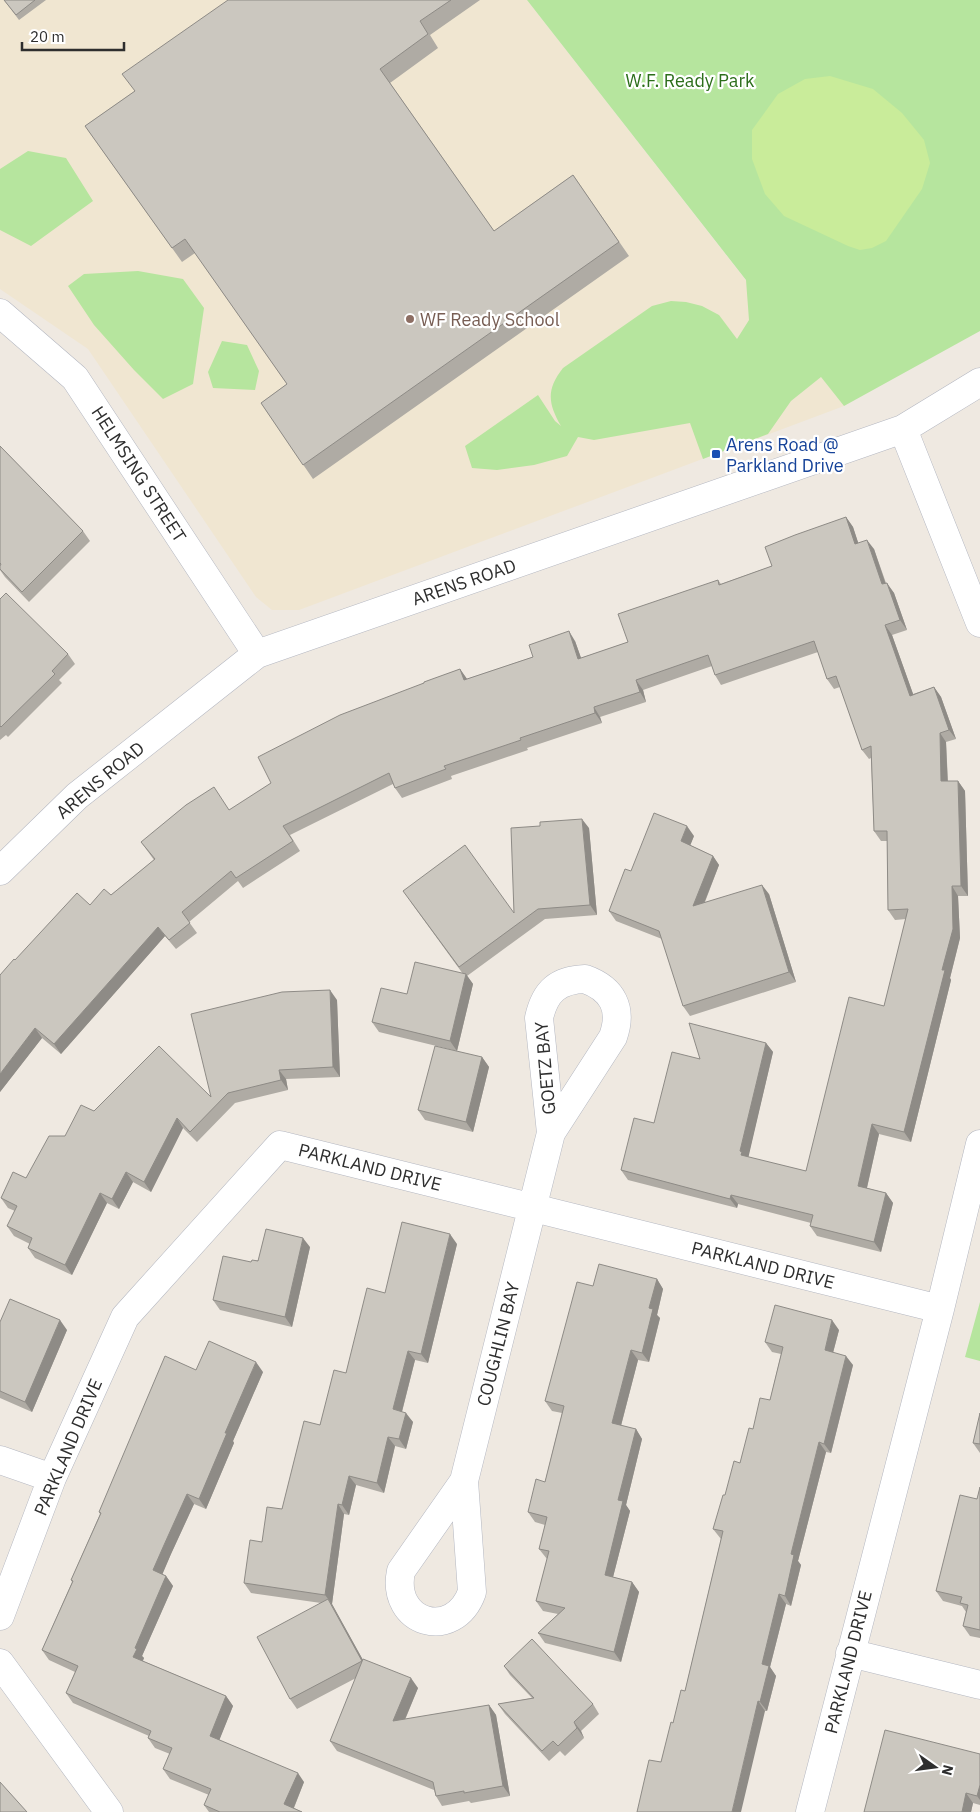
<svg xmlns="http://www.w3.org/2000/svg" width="980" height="1812" font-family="'IBM Plex Sans',sans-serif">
<rect width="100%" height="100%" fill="#efe9e1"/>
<!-- education -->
<path fill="#f0e6d1" d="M0 0H527L844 406 299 610H272L256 597 88 349 0 289Z"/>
<!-- green -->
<path fill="#b6e59e" d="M527 0H980V331L844 406 821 377 791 401 768 434 703 459 690 423 594 440 578 437 567 456 534 465 497 470 472 468 465 446 538 395 555 421 561 426C548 403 546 390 563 368L652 306 671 301 686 302 702 306 719 315 737 339 749 320 746 280Z
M28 151 66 158 93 201 31 246 0 230V169Z
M138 271 183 279 204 308 193 384 163 399 134 370 94 325 68 286 84 274Z
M222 341 247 345 259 371 255 390 213 388 208 372Z
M980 1302V1361L965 1357Z"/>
<!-- pitch -->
<path fill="#c9ec9a" d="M830 76 873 89 902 113 924 140 930 163 922 189 886 241 872 248 860 250 848 246 784 216 765 194 752 159V130L778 94 805 79Z"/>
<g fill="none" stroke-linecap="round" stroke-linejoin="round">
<defs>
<path id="minor" d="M0 313 75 378 257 654
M903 429 980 623
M0 871 77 796 257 654 903 429 980 382
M585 979C613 989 623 1009 613 1037L551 1133 539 1018C545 991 558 980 585 979Z
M0 1460 52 1478
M464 1481 551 1133
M464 1481 472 1592C454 1642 390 1624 401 1571Z
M0 1616 52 1478 125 1317 280 1145 940 1309
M850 1653 980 1685
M0 1663 109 1812
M810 1812 940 1309 980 1144"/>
</defs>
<!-- minor casing -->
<use href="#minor" stroke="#b4b7c1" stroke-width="29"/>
<!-- minor -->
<use href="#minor" stroke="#fff" stroke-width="28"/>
</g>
<!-- wall -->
<path fill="#afaba4" d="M4 0H46L19 20Z
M228 0H480L430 35 438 48 390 83 494 231 573 175 629 256 313 479 261 403 287 384 195 253 182 262 85 126 135 91Z
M0 446 83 531 90 541 29 602 5 577 0 570Z
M846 517 853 527 858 543 874 549 886 583 894 593 907 630 892 635 913 694 934 687 941 697 956 739 946 742 948 781H958L965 791 968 896H958L960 938 950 978 951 980 911 1142 879 1134 867 1188 886 1193 893 1203 881 1252 817 1236 810 1226 811 1223 738 1204 737 1208 628 1180 621 1170 700 1059 766 1043 773 1052 748 1157 806 1171 884 1006 906 919 895 920 888 910 887 841H881L874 831 871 758 869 759 862 750 840 687 834 689 827 679 818 652 721 685 715 675 712 666 643 690 646 702 600 717 602 723 527 748 528 750 451 776 452 779 402 798 395 788 393 784 290 835 300 851 243 888 238 881 189 922 197 933 176 949 165 936 61 1054 42 1038 0 1092 15 960 90 905 111 895 154 860 141 842 230 810 424 683 460 669 467 679 533 657 575 641 581 658 628 642 718 580 721 584 772 566Z
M0 599 68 654 75 664 59 680 62 683 8 737 6 735 0 740Z
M589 828 597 915 545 919 467 976 473 984 457 1051 379 1032 372 1022 407 994 463 974 410 901 514 913Z
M694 836 690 845 713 856 719 865 705 902 769 894 796 982 690 1016 683 1006 662 939 616 921 609 911 631 871Z
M337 1000 340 1077 286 1079 288 1090 235 1103 197 1142 183 1128 151 1192 133 1182 119 1209 107 1203 72 1275 35 1258 28 1248 30 1244 14 1236 7 1226 15 1211 8 1208 1 1198 26 1178 65 1136 94 1111 211 1097Z
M482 1057 489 1067 473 1132 425 1120 418 1110Z
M457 1244 428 1363 415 1360 402 1412 413 1422 406 1449 395 1446 384 1493 356 1485 349 1515 344 1514 332 1604 363 1660 418 1688 405 1720 489 1705 496 1715 510 1796 471 1803 469 1801 442 1806 436 1796 434 1790 337 1751 330 1741 356 1678 297 1709 290 1699 321 1603 251 1593 244 1583 262 1542 282 1509 320 1425 385 1293Z
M310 1247 292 1327 220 1310 213 1300 251 1262Z
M657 1279 663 1289 657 1315 660 1318 649 1362 638 1360 621 1426 636 1429 642 1439 626 1505 630 1511 613 1577 632 1582 639 1592 621 1662 545 1643 538 1633 558 1614 543 1611 536 1601 547 1559 539 1549 545 1525 535 1522 528 1512 545 1482 562 1413 552 1411 545 1401 593 1286Z
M0 1322 67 1330 32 1412 0 1398Z
M839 1330 833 1353 853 1365 831 1453 826 1452 798 1561 801 1565 791 1606 786 1604 770 1667 776 1676 767 1711H765L661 1762 673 1723 685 1691 721 1539 713 1529 725 1495 740 1463 753 1429 770 1400 781 1354 772 1352 765 1342Z
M196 1370 263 1372 233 1441 234 1443 206 1509 194 1504 171 1554 162 1574 166 1576 173 1586 142 1656 144 1658 143 1661 226 1696 233 1706 219 1740 304 1782 294 1808 302 1812H209L204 1805 209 1795 170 1779 163 1769 170 1754 155 1748 148 1738 149 1736 73 1703 66 1693 75 1672 49 1660 42 1650 72 1582 71 1580 100 1514 99 1512Z
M980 1413V1453L973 1443Z
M980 1487V1638L970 1636 963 1626 966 1612 962 1606 943 1601 936 1591 977 1499Z
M504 1666 593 1704 599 1714 581 1731 584 1738 565 1756 560 1751 549 1761 505 1714 498 1704 532 1698 510 1675Z
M980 1754V1805L973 1803 971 1812H864Z"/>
<!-- shaded-wall -->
<path fill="#8e8b86" d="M846 517 853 527 862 554 855 544Z
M867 540 874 549 889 594 882 584Z
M887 583 894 593 907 630 900 620Z
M885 625 892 635 917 705 910 696Z
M569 631 575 641 585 669 578 659Z
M460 669 467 679 464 680Z
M636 680 643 690 646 702 640 692Z
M934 687 941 697 956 739 949 730Z
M594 707 600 717 602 723 595 713Z
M940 733 946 742 948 791 941 781Z
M958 781 965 791 968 896 961 886Z
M582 819 589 828 597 915 590 905Z
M687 826 694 836 688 851 681 841Z
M713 856 719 865 699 916 693 906Z
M762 885 769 894 796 982 789 972Z
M952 886 958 896 960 938 950 978 951 980 911 1142 904 1132 942 970Z
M158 927 165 936 61 1054 54 1044Z
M466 974 473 984 457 1051 450 1041Z
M330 990 337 1000 340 1077 333 1067Z
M35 1028 42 1038 0 1092V1074Z
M766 1043 773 1052 748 1159 741 1155 740 1151Z
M482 1057 489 1067 473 1132 466 1122Z
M279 1070 286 1079 288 1090 281 1080Z
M177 1118 183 1128 151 1192 144 1182Z
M872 1124 879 1134 865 1196 858 1186Z
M126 1172 133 1182 119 1209 112 1199Z
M100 1193 107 1203 72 1275 65 1265Z
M886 1193 893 1203 881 1252 874 1242Z
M731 1195 738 1204 737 1208 730 1199Z
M450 1234 457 1244 428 1363 421 1354Z
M303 1238 310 1247 292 1327 285 1317Z
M657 1279 663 1289 657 1315 660 1318 649 1362 642 1353 649 1308Z
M60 1320 67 1330 32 1412 25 1402Z
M832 1320 839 1330 831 1360 825 1350Z
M631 1350 638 1360 619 1433 612 1423Z
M408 1351 415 1360 400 1419 393 1409Z
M846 1356 853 1365 831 1453 824 1444Z
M256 1362 263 1372 233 1441 234 1443 206 1509 199 1499 225 1433Z
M406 1413 413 1422 406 1449 399 1439Z
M636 1429 642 1439 626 1505 630 1511 611 1585 605 1575 618 1500Z
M388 1437 395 1446 384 1493 377 1483Z
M819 1442 826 1452 798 1561 801 1565 791 1606 785 1596 791 1554Z
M349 1476 356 1485 349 1515 342 1505Z
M187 1494 194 1504 171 1554 160 1580 153 1570 164 1545Z
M338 1504 344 1514 332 1604 369 1671 362 1661 329 1600 325 1595Z
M166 1576 173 1586 142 1656 144 1658 140 1666 133 1657 135 1648Z
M632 1582 639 1592 621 1662 614 1652Z
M779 1594 786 1604 770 1667 776 1676 767 1711 760 1702 762 1664Z
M411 1678 418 1688 400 1731 393 1721Z
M226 1696 233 1706 217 1746 210 1736Z
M758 1701 765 1711 741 1812H732Z
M489 1705 496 1715 510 1796 503 1786Z
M574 1722 581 1731 584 1738 577 1728Z
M298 1773 304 1782 292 1812 284 1804Z
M980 1785V1800L977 1796Z
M966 1793 973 1803 971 1812H962Z"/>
<!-- building -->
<path fill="#cbc7bf" stroke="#8e8b86" d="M4 0H35L16 15Z
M228 0H451L420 21 428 34 380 69 494 231 573 175 619 242 303 465 261 403 287 384 185 239 172 248 85 126 135 91 122 74Z
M0 446 83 531 22 592 0 569V566L1 564 0 563Z
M846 517 855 544 867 540 882 584 887 583 900 620 885 625 910 696 934 687 949 730 940 733 941 781H958L961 886H952L953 929 942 970H945L904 1132 872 1124 858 1186 886 1193 874 1242 810 1226 813 1215 731 1195 730 1199 621 1170 634 1118 654 1123 672 1052 700 1059 689 1023 766 1043 740 1151 742 1152 741 1155 806 1171 849 997 884 1006 908 909 888 910 887 831H874L871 746 862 750 836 676 827 679 814 641 715 675 708 655 636 680 640 692 594 707 595 713 520 738 521 740 444 766 446 769 395 788 389 773 283 826 293 841 236 878 231 871 182 912 190 923 169 940 158 927 54 1044 35 1028 0 1074V975L14 959 15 960 77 893 90 905 104 889 111 895 155 859 141 842 186 805 214 787 229 810 271 783 258 757 340 715 424 683V682L460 669 464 680 533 657 529 645 569 631 578 659 628 642 618 614 718 580 719 585 772 566 765 547 795 535Z
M6 593 68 654 52 671 55 674 1 727 0 726V599Z
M654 813 687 826 681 841 713 856 693 906 762 885 789 972 683 1006 659 931 609 911 625 869 631 871Z
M582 819 590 905 538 909 459 967 403 891 465 845 514 913 511 828 540 826V822Z
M415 962 466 974 450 1041 372 1022 381 988 407 994Z
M330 990 333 1067 279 1070 281 1080 228 1093 190 1132 177 1118 144 1182 126 1172 112 1199 100 1193 65 1265 28 1248 32 1238 7 1226 17 1206 1 1198 13 1172 26 1178 49 1136H65L81 1105 94 1111 159 1046 211 1097 191 1014 282 992Z
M435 1046 482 1057 466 1122 418 1110Z
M402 1222 450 1234 421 1354 408 1351 393 1409 406 1413 399 1439 388 1437 377 1483 349 1476 342 1505 338 1504 325 1595 244 1583 250 1540 262 1542 267 1507 282 1509 304 1421 320 1425 334 1370 346 1373 367 1288 385 1293Z
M266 1229 303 1238 285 1317 213 1300 223 1256 251 1262 252 1260 258 1261Z
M599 1264 657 1279 649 1308 653 1309 642 1353 631 1350 612 1423 636 1429 618 1500 623 1501 605 1575 632 1582 614 1652 538 1633 565 1608 536 1601 549 1551 539 1549 547 1517 528 1512 536 1479 545 1482 564 1406 545 1401 577 1282 593 1286Z
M10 1299 60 1320 25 1402 0 1391V1322Z
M775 1305 832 1320 825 1350 846 1356 824 1444 819 1442 791 1554 794 1555 785 1596 779 1594 762 1664 769 1666 760 1702 758 1701 732 1812H637L649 1760 661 1762 671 1722 673 1723 681 1690 685 1691 723 1531 713 1529 723 1495H725L734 1461 740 1463 749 1428 753 1429 760 1398 770 1400 783 1347 765 1342Z
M209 1341 256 1362 225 1433H227L199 1499 187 1494 164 1545 153 1570 166 1576 135 1648 137 1649 133 1657 226 1696 210 1736 298 1773 284 1804 302 1812H220L204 1805 211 1789 163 1769 172 1748 148 1738 151 1731 66 1693 78 1666 42 1650 73 1581 71 1580 101 1513 99 1512 165 1356 196 1370Z
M980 1413V1444L973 1443Z
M980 1487V1630L963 1626 968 1605 960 1603 962 1597 936 1591 960 1495 977 1499Z
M328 1599 362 1661 290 1699 257 1637Z
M532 1639 593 1704 574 1722 577 1728 558 1746 553 1741 542 1751 498 1704 534 1698 504 1666Z
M363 1659 411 1678 393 1721 489 1705 503 1786 464 1793V1791L436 1796 433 1782 330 1741Z
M885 1730 980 1754V1785L977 1796 966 1793 962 1812H864Z
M0 1782 27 1812H0Z"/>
<!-- markers -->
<circle fill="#8d6e63" stroke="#fff" stroke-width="2" cx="410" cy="319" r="5"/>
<rect fill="#1a4fb4" stroke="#fff" stroke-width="2" x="711" y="449" width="10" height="10" rx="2.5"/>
<g text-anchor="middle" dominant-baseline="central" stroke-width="4.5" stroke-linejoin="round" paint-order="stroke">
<!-- park labels -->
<g font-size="18" fill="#2c6e1b" stroke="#fff">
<text x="690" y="80">W.F. Ready Park</text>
</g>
<!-- education labels -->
<g font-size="18" fill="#785e54" stroke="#fff" text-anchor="start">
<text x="420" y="319">WF Ready School</text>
</g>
<!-- transit labels -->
<g font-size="18" fill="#164399" stroke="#fff" text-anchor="start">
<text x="726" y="444">Arens Road @<tspan x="726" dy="21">Parkland Drive</tspan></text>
</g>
<!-- street labels -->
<g font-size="18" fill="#2e2e2e" stroke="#fff">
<text transform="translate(139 474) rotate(57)">HELMSING STREET</text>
<text transform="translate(464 582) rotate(-19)">ARENS ROAD</text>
<text transform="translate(100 780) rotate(-40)">ARENS ROAD</text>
<text transform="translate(545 1068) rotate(-95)">GOETZ BAY</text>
<text transform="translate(370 1167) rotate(14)">PARKLAND DRIVE</text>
<text transform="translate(763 1265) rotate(14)">PARKLAND DRIVE</text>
<text transform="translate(498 1344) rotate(-76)">COUGHLIN BAY</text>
<text transform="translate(68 1447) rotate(-67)">PARKLAND DRIVE</text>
<text transform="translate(848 1662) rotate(-76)">PARKLAND DRIVE</text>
</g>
</g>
<!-- north arrow -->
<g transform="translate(935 1767) rotate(104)" stroke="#ffffff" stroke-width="4" paint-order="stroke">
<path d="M0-4L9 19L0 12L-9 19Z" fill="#2e2e2e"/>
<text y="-8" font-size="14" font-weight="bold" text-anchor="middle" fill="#2e2e2e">N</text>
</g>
<!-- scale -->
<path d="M22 42v8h102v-8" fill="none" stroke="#2e2e2e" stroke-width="2.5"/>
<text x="30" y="42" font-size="15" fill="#2e2e2e" stroke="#ffffff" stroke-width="4" paint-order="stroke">20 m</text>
</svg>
